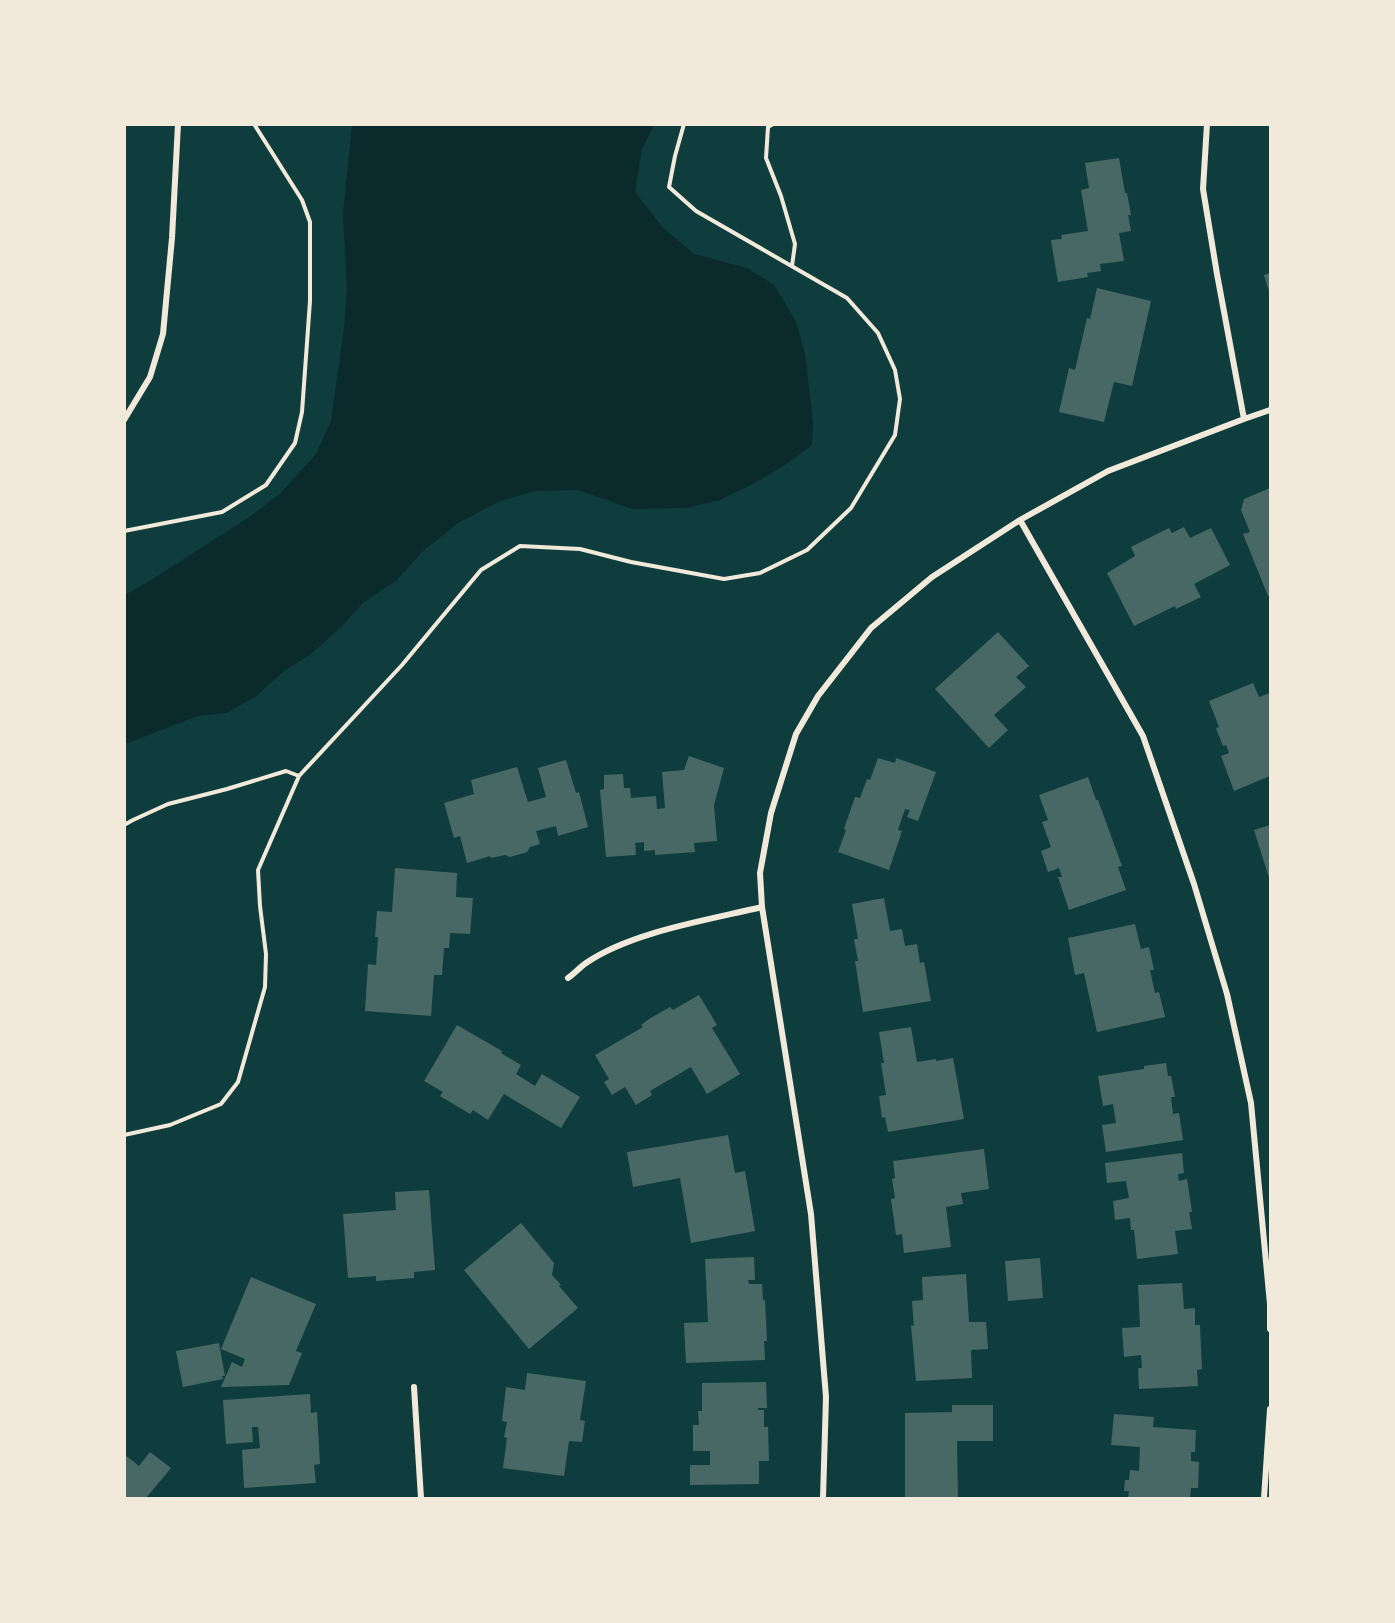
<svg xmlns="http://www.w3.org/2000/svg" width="1395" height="1623" font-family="'PT Sans',sans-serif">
<rect width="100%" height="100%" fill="#0f3d3e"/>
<!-- water -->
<path fill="#0a2a2b" d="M352 125H654L642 149 635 192 663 228 694 254 747 268 774 285 796 321 805 354 813 422 812 445 788 463 755 483 720 500 687 508 632 509 578 490 534 491 498 502 458 523 422 552 397 580 363 603 340 628 312 653 283 672 255 697 226 713 198 716 125 744V595L148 582 248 518 281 493 316 454 331 421 344 328 347 289 343 213Z"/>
<!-- building -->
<path fill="#486865" d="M1119 158 1125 193H1127L1131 215H1128L1131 231 1119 233 1124 261 1100 264 1101 271 1087 273 1088 277 1058 282 1051 240 1062 239 1061 235 1088 231 1081 190 1089 188 1085 163Z
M1270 273V295L1264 275Z
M1097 288 1151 301 1132 386 1114 382 1104 422 1059 412 1069 368 1075 370 1087 318 1090 319Z
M1270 488V595L1268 596 1243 534 1250 532 1241 510 1244 499Z
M1184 527 1190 538 1211 528 1230 565 1194 584 1201 597 1176 609 1175 606 1134 626 1107 573 1135 556 1131 547 1169 528 1172 533Z
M998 632 1029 666 1016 677 1026 687 994 715 1008 730 989 748 935 689Z
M1253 683 1259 697 1270 693V776L1234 791 1221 756 1229 753 1226 745 1223 746 1216 728 1219 727 1209 701Z
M689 756 724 768 714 805 717 841 694 843 695 852 655 855V850L644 851V842L635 843 636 855 606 857 600 790 604 789V775L623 774 624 788H630L631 798 656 796 657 809 665 808 662 772 684 770Z
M878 758 895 763 896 758 936 772 918 821 907 817 910 810 905 809 898 830 902 831 889 870 838 852 846 830 844 829 855 797 860 798 867 779 870 780Z
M566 760 576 793 579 792 588 827 558 836 556 826 536 831 540 844 530 847 527 852 510 857 505 855 491 858 490 856 467 863 460 836 454 838 444 803 474 794 471 780 517 767 528 802 546 797 538 768Z
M1088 777 1096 800H1098L1122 866 1118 867 1126 890 1069 910 1058 877H1062L1059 868 1048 872 1041 851 1051 847 1042 822 1048 820 1039 795Z
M1270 825V881L1254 830Z
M395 868 457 873 456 897 473 898 470 934 450 933 449 948H444L442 975H434L431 1016 365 1011 368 964 376 965 378 937H375L377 911 392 912Z
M884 898 890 931 902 929 905 946 917 944 920 963 924 962 931 1001 863 1012 855 961H858L854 939H858L852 904Z
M1135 924 1141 949 1149 947 1154 970H1150L1155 993 1159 992 1165 1017 1097 1032 1084 973 1075 975 1068 938Z
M699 995 717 1025 712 1028 740 1074 707 1094 691 1067 650 1091 652 1095 636 1105 625 1087 612 1095 604 1082 609 1079 595 1055 643 1027 641 1025 649 1019 670 1007 673 1010Z
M457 1025 502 1051 501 1053 521 1065 516 1074 535 1086 542 1074 580 1097 561 1128 504 1094 488 1120 473 1110 470 1114 440 1096 443 1092 424 1081Z
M911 1027 917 1062 936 1059V1061L953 1058 964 1119 888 1132 885 1117 882 1118 879 1096 886 1095 881 1063H884L879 1032Z
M1166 1063 1168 1076H1171L1175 1097H1171L1173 1114 1179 1113 1183 1140 1106 1152 1102 1125 1116 1123 1113 1104 1103 1106 1098 1076 1144 1069V1066Z
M728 1135 735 1173 745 1171 755 1231 691 1243 680 1178 633 1187 627 1152Z
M984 1149 989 1189 961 1193 963 1204 946 1207 951 1247 904 1253 902 1234 896 1235 891 1199 895 1198 892 1179 895 1178 893 1161Z
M1182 1153 1184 1173 1178 1174 1179 1181 1187 1179 1192 1212H1189L1192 1229 1175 1231 1178 1254 1137 1259 1134 1230H1131L1130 1218 1115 1220 1113 1201 1129 1198 1126 1181 1107 1183 1105 1163Z
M429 1190 435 1270 414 1272V1278L376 1281V1276L348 1278 343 1214 396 1210 395 1192Z
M521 1223 554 1263 552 1275 561 1285 559 1286 578 1308 529 1349 464 1270Z
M754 1257 755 1280H748L749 1284H762L763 1300H765L767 1341H764L765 1360 686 1363 684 1323 708 1322 705 1259Z
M1040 1258 1043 1298 1008 1301 1005 1261Z
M966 1274 969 1322H986L988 1349 971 1350 972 1378 916 1381 911 1325 914 1326 912 1301 923 1300 922 1277Z
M251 1277 316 1304 296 1351 302 1353 289 1385 221 1387 232 1362 242 1367 245 1359 221 1349Z
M1182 1283 1184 1309 1195 1308V1325H1200L1202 1369 1197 1370 1198 1386 1139 1389 1138 1368H1142L1141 1355 1124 1357 1122 1328 1140 1327 1138 1285Z
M219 1343 225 1376H222L223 1379 183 1387 176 1351Z
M527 1373 586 1381 580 1420 585 1421 582 1442 569 1441 564 1476 503 1468 507 1438 504 1437 507 1422 502 1421 506 1387 525 1390Z
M766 1382 767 1408H758V1410H764V1427H768L769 1461H759V1484L690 1485V1465H710V1451H693V1425H699L698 1411H702V1383Z
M310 1394 311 1413 317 1412 320 1464 314 1465 316 1483 244 1488 242 1450 260 1448 258 1427H252L253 1442 226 1444 223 1400Z
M952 1405H993V1441H957L958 1498H905V1413L952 1412Z
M1114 1414 1154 1417 1153 1427 1196 1430 1195 1452H1191V1461L1199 1462 1198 1488H1191L1190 1498H1128L1129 1491H1124L1125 1480H1129L1130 1470 1139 1471 1140 1447 1111 1445Z
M150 1452 171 1468 146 1498H124V1454L139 1466Z"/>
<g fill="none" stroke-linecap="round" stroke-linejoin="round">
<!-- path -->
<path stroke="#f1e9da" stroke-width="4" d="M773 124 768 127 766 158 781 196 795 244 792 266
M124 531 222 512 266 485 295 443 302 412 310 301V222L302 200 254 124
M124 825 133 820 168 804 227 789 286 771 299 776
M124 1135 170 1125 221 1104 238 1082 265 987 266 954 260 906 258 870 299 776 402 665 481 570 520 546 580 549 631 562 724 579 760 573 807 550 851 508 895 435 900 399 895 370 878 333 847 298 696 211 669 187 675 156 684 124"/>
<!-- minor -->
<path stroke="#f1e9da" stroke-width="6" d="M1207 124 1203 189 1217 274 1244 419
M124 420 150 377 163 334 172 238 178 124
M1020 520 1143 736 1194 884 1227 994 1251 1103 1270 1304V1329
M568 978C574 974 579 968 586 963 631 932 708 920 762 907
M414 1387 421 1498
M823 1498 826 1397 811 1214 762 907 760 873 771 813 796 734 818 696 871 628 932 577 1020 520 1108 471 1244 419 1270 410
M1264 1498 1270 1409"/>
</g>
<!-- border -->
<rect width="1395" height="1623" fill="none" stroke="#f1e9da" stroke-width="252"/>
</svg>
